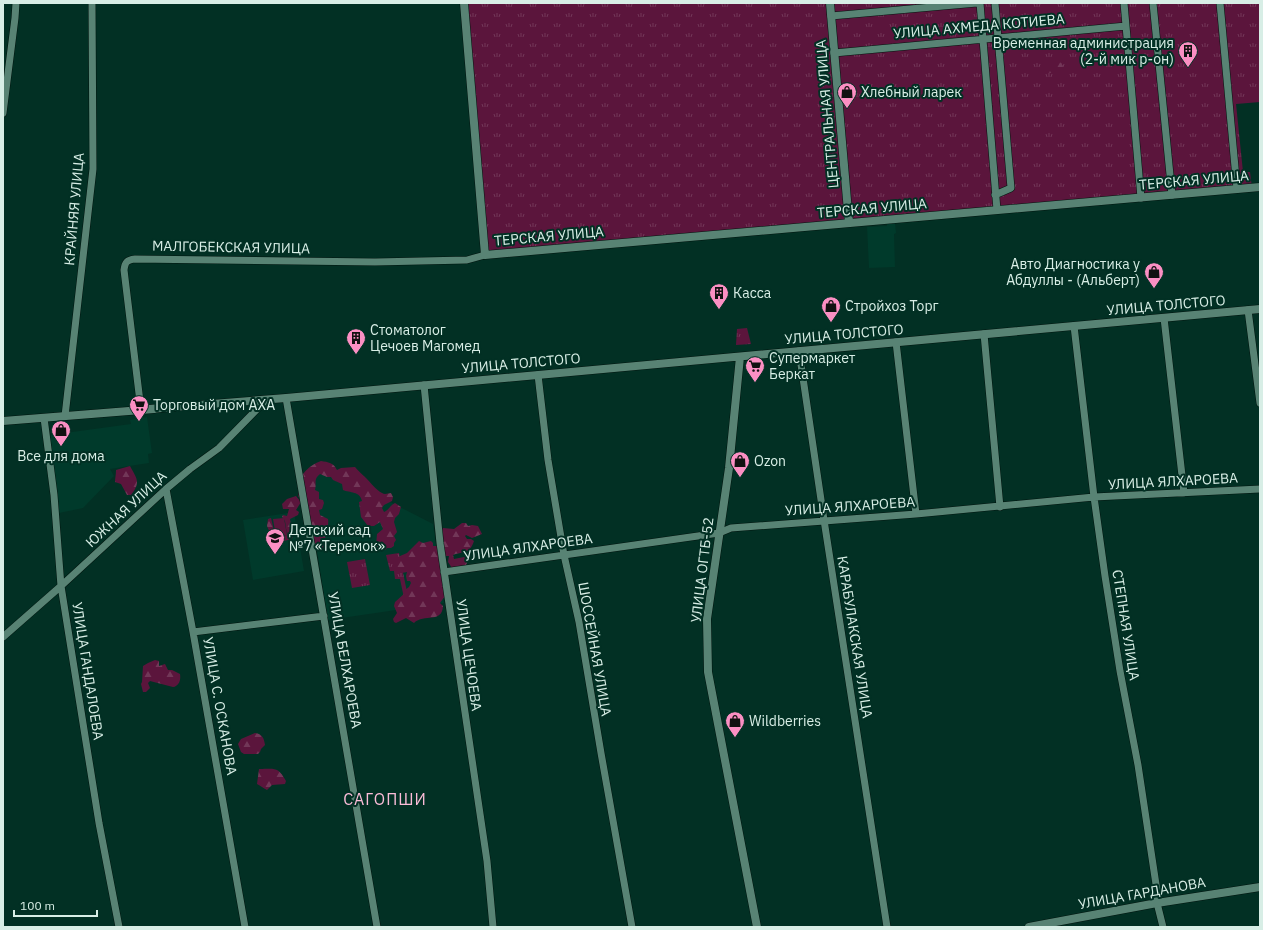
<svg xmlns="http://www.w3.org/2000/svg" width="1263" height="930" font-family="'IBM Plex Sans',sans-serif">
  <defs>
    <pattern id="grass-tufts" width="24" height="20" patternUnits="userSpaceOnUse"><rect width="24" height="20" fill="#5b153c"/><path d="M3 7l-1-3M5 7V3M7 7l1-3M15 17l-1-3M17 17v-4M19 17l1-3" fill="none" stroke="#723758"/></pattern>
    <pattern id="forest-firs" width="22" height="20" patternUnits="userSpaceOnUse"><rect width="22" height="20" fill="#5b153c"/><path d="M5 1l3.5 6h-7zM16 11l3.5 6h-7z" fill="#723758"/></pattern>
  </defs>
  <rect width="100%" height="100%" fill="#023024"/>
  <path fill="#003a2b" d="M887 223H895L896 233 894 234 895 267 869 268 867 227 887 226Z
    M147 417 152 453 148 454 149 463 110 469 114 476 83 508 59 513 50 435 131 424 130 420Z
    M326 469 433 524 444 603 328 620 305 473Z
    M294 512 304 571 253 580 243 520Z"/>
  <path fill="url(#grass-tufts)" d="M464 3H1260V102L1236 104 1243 172H1250L1252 188 485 255Z
    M747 328 751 344 736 345 737 329Z
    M399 553 408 597 404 598 400 579H395L394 571H390L386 555Z
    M365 559 370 585 352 588 347 562Z"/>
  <path fill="url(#forest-firs)" d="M1058 62H1060L1063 66 1061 70 1051 73 1045 72V70L1047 67 1052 66 1053 63Z
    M321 461C328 462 334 463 337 470L341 468 355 467C358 471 362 474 366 478 371 483 376 490 382 493 385 495 388 493 391 493L393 497 392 501 384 505 382 508 384 512C389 510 390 505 395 503L401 507 399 514 395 518 394 522 397 532 394 536 396 540 394 543V546L391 548H387L385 550H378L376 546 377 534 383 529 380 522 374 526H368L361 517 359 502 362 501C360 491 350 493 343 490L342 484 333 480 331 477H327L320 474C313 480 317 482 315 490L319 492V499L323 500 324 503 322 509 319 510 320 515 328 519C329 524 327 527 327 533L326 535 324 543 325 544 326 548 323 550 319 546 317 547 304 526 308 504 303 503 298 496 299 488 297 486C301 474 309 465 321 461Z
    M130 466C137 479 141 482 131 495H127L121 484 115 482C115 478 116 475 116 470Z
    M296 496 301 502 296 510 299 512 298 515 290 519 293 537 291 539 274 544 272 543 268 534 270 533 267 526 268 519 271 518 275 535 277 537 287 535 285 521 282 517 283 515 287 516 289 509H283L282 504 287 499Z
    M462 523H466L468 526 472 525 478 526 482 534 472 538 466 535 465 536 467 539H471L474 541C469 555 464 551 453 555L454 559 464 557 467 559V563L466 565 452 568 448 562 449 556H446L445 596 440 603 443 606C442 624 424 613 414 623L406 618 396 623 394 622 393 619 397 613 394 606 395 602 405 593V590L409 587 411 583 410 581H407L406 576 407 572C400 574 397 572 395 565L400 556 407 553 419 541 423 543 431 541 433 543V546H437L440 531 443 528 454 529Z
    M155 660 159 661V666L165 664 168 670H172L180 674C181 680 179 686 173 687L150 681 148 683 150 688 146 692H143L141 684 142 682 143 666 148 663Z
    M255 733C263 734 264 739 265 745L261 749 260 752 258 754H244L241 752 238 744 241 739Z
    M259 769C274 769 278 766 286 781L285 784 272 785 267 790C263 788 261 786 257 784Z"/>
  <path fill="#5b153c" d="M284 518 287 535 276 537 273 519Z"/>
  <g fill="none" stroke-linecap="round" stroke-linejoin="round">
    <g stroke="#02150f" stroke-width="8">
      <path id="minor" d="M980 3 997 210
        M995 3 1011 188 995 195
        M1124 3 1141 198
        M1153 3 1172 195
        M1220 3 1237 189
        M831 16 977 3
        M834 53 1126 26
        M3 113 15 18 16 3
        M1248 310 1260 403
        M1164 318 1184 493
        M1074 326 1094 497 1105 576 1120 671 1138 765 1157 891V903L1163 927
        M984 334 1000 507
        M896 342 916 514
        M799 351 824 520 887 927
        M538 375 548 460 564 555 579 622 601 753 632 927
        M424 385 440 543 487 861 493 927
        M286 398 377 927
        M141 410 124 270C125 262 127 260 135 259L375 262 467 260 485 255
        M65 416 93 169 92 3
        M44 418 54 495 61 586 99 823 119 927
        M166 489 193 632 245 927
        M444 572 719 533 731 528 916 514 1094 497 1260 489
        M193 632 324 616
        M3 637 61 586 166 489 190 469 219 448 266 400"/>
    </g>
    <g stroke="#02150f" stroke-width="9">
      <path id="tertiary" d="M464 3 485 255 1260 187
        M830 3 849 223
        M740 357 729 468 707 619 708 672 757 927
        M149 409 286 398 1260 309
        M3 421 154 409
        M1029 927 1157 903 1260 887"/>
    </g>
    <use href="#minor" stroke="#588374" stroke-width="7"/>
    <use href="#tertiary" stroke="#588374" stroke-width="8"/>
  </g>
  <defs>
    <g id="building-pin" transform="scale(1)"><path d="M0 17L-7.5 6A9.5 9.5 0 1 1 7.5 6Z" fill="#fb8fc3" stroke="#023024"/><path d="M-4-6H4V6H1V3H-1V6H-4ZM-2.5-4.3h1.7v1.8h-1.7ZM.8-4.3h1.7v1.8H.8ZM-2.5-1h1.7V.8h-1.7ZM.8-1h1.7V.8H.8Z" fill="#111"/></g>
    <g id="shop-pin" transform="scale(1)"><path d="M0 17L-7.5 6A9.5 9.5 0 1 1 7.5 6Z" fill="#fb8fc3" stroke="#023024"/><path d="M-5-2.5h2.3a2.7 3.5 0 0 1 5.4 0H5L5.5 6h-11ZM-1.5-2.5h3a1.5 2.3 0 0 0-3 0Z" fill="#111"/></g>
    <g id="supermarket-pin" transform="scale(1)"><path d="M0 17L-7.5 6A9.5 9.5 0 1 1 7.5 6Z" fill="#fb8fc3" stroke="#023024"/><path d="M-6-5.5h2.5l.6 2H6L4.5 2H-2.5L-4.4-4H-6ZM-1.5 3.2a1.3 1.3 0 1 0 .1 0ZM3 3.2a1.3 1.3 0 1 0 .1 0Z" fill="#111"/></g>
    <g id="school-pin" transform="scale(1)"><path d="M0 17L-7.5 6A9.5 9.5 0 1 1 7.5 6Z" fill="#fb8fc3" stroke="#023024"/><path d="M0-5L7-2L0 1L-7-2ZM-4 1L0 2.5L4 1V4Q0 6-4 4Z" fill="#111"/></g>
  </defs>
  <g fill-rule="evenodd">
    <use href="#building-pin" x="1188" y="51"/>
    <use href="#shop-pin" x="847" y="92"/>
    <use href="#shop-pin" x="1154" y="272"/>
    <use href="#building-pin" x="719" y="293"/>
    <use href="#shop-pin" x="831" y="306"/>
    <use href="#building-pin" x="356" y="338"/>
    <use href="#supermarket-pin" x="755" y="366"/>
    <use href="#supermarket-pin" x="139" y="405"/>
    <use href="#shop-pin" x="61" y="430"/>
    <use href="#shop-pin" x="740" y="461"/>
    <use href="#school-pin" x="275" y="538"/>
    <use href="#shop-pin" x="735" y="721"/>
  </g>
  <g text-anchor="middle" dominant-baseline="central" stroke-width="4" stroke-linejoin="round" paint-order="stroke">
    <g font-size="14" fill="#d8eee6" stroke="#023024">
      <text transform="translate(979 26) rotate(-5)">УЛИЦА АХМЕДА КОТИЕВА</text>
      <text transform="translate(827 114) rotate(-95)">ЦЕНТРАЛЬНАЯ УЛИЦА</text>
      <text transform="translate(1194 180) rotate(-5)">ТЕРСКАЯ УЛИЦА</text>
      <text transform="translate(872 208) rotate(-5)">ТЕРСКАЯ УЛИЦА</text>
      <text transform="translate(74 209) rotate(-85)">КРАЙНЯЯ УЛИЦА</text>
      <text transform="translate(549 236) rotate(-5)">ТЕРСКАЯ УЛИЦА</text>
      <text transform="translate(231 247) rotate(1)">МАЛГОБЕКСКАЯ УЛИЦА</text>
      <text transform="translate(1166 305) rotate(-5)">УЛИЦА ТОЛСТОГО</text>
      <text transform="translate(844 334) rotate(-5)">УЛИЦА ТОЛСТОГО</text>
      <text transform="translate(521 363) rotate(-5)">УЛИЦА ТОЛСТОГО</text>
      <text transform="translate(1173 481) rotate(-3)">УЛИЦА ЯЛХАРОЕВА</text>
      <text transform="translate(850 506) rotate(-4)">УЛИЦА ЯЛХАРОЕВА</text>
      <text transform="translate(126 509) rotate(-43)">ЮЖНАЯ УЛИЦА</text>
      <text transform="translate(528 547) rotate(-8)">УЛИЦА ЯЛХАРОЕВА</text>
      <text transform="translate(702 570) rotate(-83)">УЛИЦА ОГТБ-52</text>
      <text transform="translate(1126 625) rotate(81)">СТЕПНАЯ УЛИЦА</text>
      <text transform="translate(855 637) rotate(81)">КАРАБУЛАКСКАЯ УЛИЦА</text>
      <text transform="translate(595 649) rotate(80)">ШОССЕЙНАЯ УЛИЦА</text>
      <text transform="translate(469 655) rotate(82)">УЛИЦА ЦЕЧОЕВА</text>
      <text transform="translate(345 660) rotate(80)">УЛИЦА БЕЛХАРОЕВА</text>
      <text transform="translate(88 671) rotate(81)">УЛИЦА ГАНДАЛОЕВА</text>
      <text transform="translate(220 706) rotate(80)">УЛИЦА С. ОСКАНОВА</text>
      <text transform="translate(1142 893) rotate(-10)">УЛИЦА ГАРДАНОВА</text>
    </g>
    <g font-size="14" fill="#d8eee6" stroke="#023024" text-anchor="start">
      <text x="1174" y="43" text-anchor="end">Временная администрация<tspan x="1174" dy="16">(2-й мик р-он)</tspan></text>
      <text x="861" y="92">Хлебный ларек</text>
      <text x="1140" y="264" text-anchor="end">Авто Диагностика у<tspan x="1140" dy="16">Абдуллы - (Альберт)</tspan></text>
      <text x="733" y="293">Касса</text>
      <text x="845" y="306">Стройхоз Торг</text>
      <text x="370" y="330">Стоматолог<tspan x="370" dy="16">Цечоев Магомед</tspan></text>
      <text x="769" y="358">Супермаркет<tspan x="769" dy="16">Беркат</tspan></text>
      <text x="153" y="405">Торговый дом АХА</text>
      <text x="61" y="456" text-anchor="middle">Все для дома</text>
      <text x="754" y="461">Ozon</text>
      <text x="289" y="530">Детский сад<tspan x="289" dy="16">№7 «Теремок»</tspan></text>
      <text x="749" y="721">Wildberries</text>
    </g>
    <g font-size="16" letter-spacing="1" fill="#fbbcd8" stroke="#023024">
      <text x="385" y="799">САГОПШИ</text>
    </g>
  </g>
  <rect width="1263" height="930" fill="none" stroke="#d8eee6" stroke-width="8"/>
  <path d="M14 910v6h83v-6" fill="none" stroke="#d8eee6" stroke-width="2"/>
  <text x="20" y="910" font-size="12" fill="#d8eee6" stroke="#023024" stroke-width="3" paint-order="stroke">100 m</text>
</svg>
